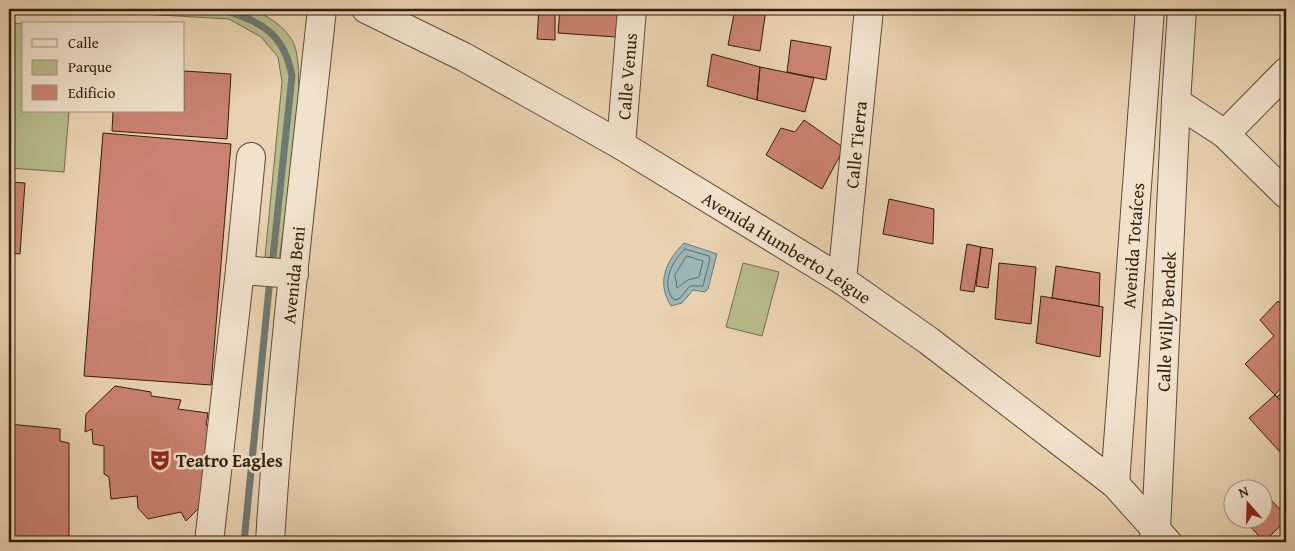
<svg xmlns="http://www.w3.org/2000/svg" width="1295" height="551" font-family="'Gentium Book Plus',serif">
  <rect width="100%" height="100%" fill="#ead3b2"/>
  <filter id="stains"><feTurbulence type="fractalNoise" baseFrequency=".004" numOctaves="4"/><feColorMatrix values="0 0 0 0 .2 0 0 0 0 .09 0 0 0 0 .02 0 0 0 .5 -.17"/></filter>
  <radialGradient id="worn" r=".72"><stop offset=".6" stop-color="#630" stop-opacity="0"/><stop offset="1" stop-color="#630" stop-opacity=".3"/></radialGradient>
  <path fill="#b7bc8c" stroke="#746d4b" d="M55 9H252C267 16 285 26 293 42 310 74 284 219 279 262L265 257 282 82 278 57 261 37 229 19Z
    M9 23 24 24V111H69L64 172 9 168Z
    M743 263 779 272 762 336 726 327Z"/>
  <path fill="#9bb6b5" stroke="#707971" d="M684 243 717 254 708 289 705 292 693 290 682 303 671 306C656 282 666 261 684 243Z"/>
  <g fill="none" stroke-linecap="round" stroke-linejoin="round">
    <path stroke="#666a60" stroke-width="1" d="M685 249 709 256 710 259 703 286H690L679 299 674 300C660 284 672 261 685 249Z
      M687 256 703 261 699 277 688 280 677 288 675 275Z"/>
    <path stroke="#707971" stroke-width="7" d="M220 9C260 21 284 32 292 76L272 266
      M244 542 270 278"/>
  </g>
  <path fill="#cb8272" stroke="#301e0a" d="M539 9H555V40L537 39Z
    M560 9H620L616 37 558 33Z
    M735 9H766L760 51 728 45Z
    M791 40 831 47 826 80 787 72Z
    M712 54 760 67 757 100 707 86Z
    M760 67 814 78 805 112 757 100Z
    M184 71 231 74 227 139 112 131 113 111H184Z
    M804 120 844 148 822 189 766 155 781 128 795 132Z
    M103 133 231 144 211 385 84 376Z
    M9 182 25 183 20 254 9 253Z
    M889 199 934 209 933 244 883 234Z
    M967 244 981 247 974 292 960 290Z
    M981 247 993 249 988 288 976 286Z
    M999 263 1036 267 1031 324 995 319Z
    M1056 266 1100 273 1099 306 1052 298Z
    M1041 296 1103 307 1100 357 1036 343Z
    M1278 301 1286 309V382L1275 395 1245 364 1274 336 1260 320Z
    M9 355H13L9 410Z
    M115 386 151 392V396L181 400 178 409 208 413 206 425 214 426 212 495 186 521 181 512 148 519 138 508 137 496 111 499 109 477 104 474V446L93 444 92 429 85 432 86 414Z
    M1286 388V406L1277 397Z
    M1275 395 1286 406V413L1283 417 1286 421V448L1281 453 1249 418Z
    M9 424 60 429V441L69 443V542H9Z
    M1262 490 1286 516V520L1264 542 1243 518H1262Z"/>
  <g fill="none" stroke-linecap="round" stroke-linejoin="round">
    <g stroke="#5e4b34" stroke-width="30">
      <g id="minor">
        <path id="s1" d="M366 9 464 57 621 145 842 280 929 341 1115 484 1167 542"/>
        <path d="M1182 9 1176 102 1225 134 1286 194"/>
        <path d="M1225 134 1286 72"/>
        <path id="s2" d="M621 145 632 9"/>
        <path d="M240 270 294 274"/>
        <path id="s3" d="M842 280 869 9"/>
        <path id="s4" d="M1115 484 1150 9"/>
        <path id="s5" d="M1153 541 1156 530 1176 102"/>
        <path d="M209 542 240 270 251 157"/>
        <path id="s6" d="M270 542C281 364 303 186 322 9"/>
      </g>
    </g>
    <use href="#minor" stroke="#f1e2cd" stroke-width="28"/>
  </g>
  <defs>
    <g id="theatre-bare" transform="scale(1.725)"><path d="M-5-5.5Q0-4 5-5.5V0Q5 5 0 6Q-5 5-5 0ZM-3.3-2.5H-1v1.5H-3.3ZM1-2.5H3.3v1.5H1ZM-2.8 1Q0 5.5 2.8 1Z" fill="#8f2418" stroke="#f1e2cd" stroke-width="2.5" paint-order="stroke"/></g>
  </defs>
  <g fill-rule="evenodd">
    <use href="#theatre-bare" x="160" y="460"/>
  </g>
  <g text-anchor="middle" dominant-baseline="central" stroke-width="5" stroke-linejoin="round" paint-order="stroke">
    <g font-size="18" fill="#301e0a" stroke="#f1e2cd">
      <text stroke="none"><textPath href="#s2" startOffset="69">Calle Venus</textPath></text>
      <text stroke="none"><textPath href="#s3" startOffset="136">Calle Tierra</textPath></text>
      <text stroke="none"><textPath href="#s4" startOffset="239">Avenida Totaíces</textPath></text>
      <text stroke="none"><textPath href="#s1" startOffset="484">Avenida Humberto Leigue</textPath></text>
      <text stroke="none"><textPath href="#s6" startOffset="268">Avenida Beni</textPath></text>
      <text stroke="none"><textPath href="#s5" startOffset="220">Calle Willy Bendek</textPath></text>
    </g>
    <g font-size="18" font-weight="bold" fill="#301e0a" stroke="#f1e2cd" text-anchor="start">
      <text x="176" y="460">Teatro Eagles</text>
    </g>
  </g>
  <rect width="1295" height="551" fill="none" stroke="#ead3b2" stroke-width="30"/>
  <rect x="10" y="10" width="1275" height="531" fill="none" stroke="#301e0a" stroke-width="2.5"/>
  <rect x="15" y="15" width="1265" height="521" fill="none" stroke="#301e0a"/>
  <rect x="22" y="22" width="162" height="90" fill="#f1e2cd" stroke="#a4947f"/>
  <rect x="32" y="39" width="25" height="8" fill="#f1e2cd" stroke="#a4947f"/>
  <text x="68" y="48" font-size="15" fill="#301e0a">Calle</text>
  <rect x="32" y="60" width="25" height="15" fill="#b7bc8c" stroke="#a4947f"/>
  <text x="68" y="72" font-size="15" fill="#301e0a">Parque</text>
  <rect x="32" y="85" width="25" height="15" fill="#cb8272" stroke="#a4947f"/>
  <text x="68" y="98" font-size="15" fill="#301e0a">Edificio</text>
  <g transform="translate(1248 504) rotate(340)"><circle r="24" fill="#f1e2cd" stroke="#a4947f"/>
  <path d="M0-4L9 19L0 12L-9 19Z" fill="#8f2418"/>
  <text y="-8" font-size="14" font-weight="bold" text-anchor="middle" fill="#301e0a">N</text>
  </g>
  <rect width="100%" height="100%" filter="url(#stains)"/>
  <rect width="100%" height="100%" fill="url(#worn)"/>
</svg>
